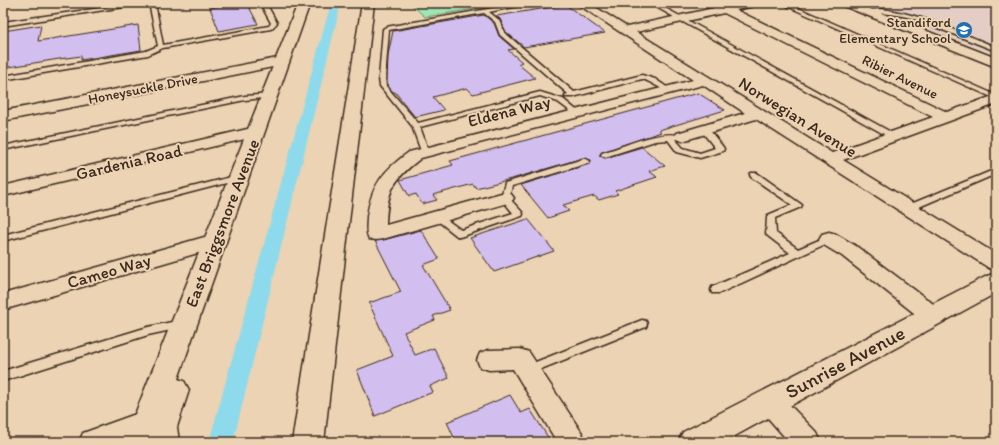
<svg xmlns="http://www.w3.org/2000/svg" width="999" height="445" font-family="Itim,sans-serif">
  <rect width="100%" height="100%" fill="#ebd3b3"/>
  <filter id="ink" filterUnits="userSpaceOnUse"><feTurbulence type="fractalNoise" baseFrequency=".025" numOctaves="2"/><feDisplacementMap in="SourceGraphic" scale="8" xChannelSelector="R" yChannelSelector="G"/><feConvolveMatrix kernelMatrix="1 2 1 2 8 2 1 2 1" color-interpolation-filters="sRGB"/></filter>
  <g filter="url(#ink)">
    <path fill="#e4cdc5" d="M875 3H996V55L867 5Z"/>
    <path fill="#9ee5b3" stroke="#6c8868" d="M410 3H511L425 17Z"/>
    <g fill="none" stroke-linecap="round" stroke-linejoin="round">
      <path fill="#8ddaed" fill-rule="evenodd" d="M331 3H341L233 442H209Z"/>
    </g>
    <path fill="#d2beef" stroke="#3b2a1e" d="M231 3H247L258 24 219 31 210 8 232 4Z
      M566 5 605 33 524 47 506 32 500 19 496 16Z
      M484 15 494 23 499 36 514 49 508 50 522 62 518 64 535 78 473 94 467 88 433 97 444 110 415 117 395 92H393L387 85 388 55 393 31Z
      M41 25 38 41 138 25 141 50 81 60V56L59 59 3 68V31Z
      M698 93 725 110 659 130 661 132 602 152 600 154V156L605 158 642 147 665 166 649 171 657 177 615 191 618 194 599 200 594 196 563 205 569 211 548 218 521 185 589 164 591 160 583 158 515 178 476 188 473 184 433 195 437 200 422 204 416 194 409 196 400 180 453 165 450 161Z
      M528 219 554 251 494 272 470 238Z
      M421 230 439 259 423 265 450 310 433 316 435 320 404 332 415 355 434 348 449 378 430 386 433 392 375 416 357 370 393 356 369 303 401 292 375 241 383 240Z
      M510 395 521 413 530 409 551 442H456L447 422Z"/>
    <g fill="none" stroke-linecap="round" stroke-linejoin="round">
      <g stroke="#3b2a1e" stroke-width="3">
        <path id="service" d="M135 3H149L3 26V22Z
          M149 3H155L163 45 269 26 271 23 260 3H266L277 23 271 29 163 48 148 55 3 80V76L146 51 158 46Z
          M522 3H534L489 12 499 20 505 33 574 92 642 75 655 79 671 90 670 91C664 92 651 81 642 79L573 97H565V95L568 94 500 35 495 22 484 13 389 30 385 78 386 86 418 123 540 92 563 99 580 113 578 114H574L558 102 540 96 420 127 429 152 428 154H422L412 126 380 86 379 78 383 29 386 27Z
          M649 3H656L898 136 897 138H891Z
          M780 3H787L996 95V99Z
          M881 9C922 14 958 32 996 47V51L912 18 897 15 881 13 867 14 864 12 867 10Z
          M270 94 273 96 272 97 245 100 3 150V146L245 96Z
          M701 127H707L723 147 724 149 723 151 700 158 677 152 668 140 655 141 605 157 601 155 602 153C623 147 656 131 678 135V139H675L683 148 700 153 715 148 700 129Z
          M583 159H586L590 161 589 163 512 186 509 198 522 212 523 214 522 216 460 237 457 236 433 217 437 214 440 215 461 230 513 213 501 198 505 183Z
          M996 169V174L912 210 909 211 905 208 906 206Z
          M751 173H757L802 205 801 207 775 218 776 233 798 249 826 237H832L834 239 832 241 720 293H712L711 290 712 287 790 253 768 236 766 234 767 217 768 215 792 205 751 177 750 175Z
          M239 175H242L243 177 242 179 3 241V235Z
          M181 320 185 321 186 324 185 327 148 335 3 381V371L148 327Z
          M642 320 646 321 647 324 646 327 531 373 527 375 523 373 521 370 523 367Z"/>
      </g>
      <g stroke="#3b2a1e" stroke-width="3">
        <path id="minor" d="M576 3H589L627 27 714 8 707 3H721L726 6 739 3H759L758 5 736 10 947 112 996 95V104L843 160 996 254V270L989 268 756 119 689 139 683 141 677 139 675 136 677 133 745 113 703 85 421 158C393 180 387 190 386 225L505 192 511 194 514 198 511 202 383 239 376 240 369 239C365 232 367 225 367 217 371 185 384 170 409 152L693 80ZM724 13 933 117 832 153 636 32Z
          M840 3H855L996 58V67L841 5Z
          M283 57 288 58 289 61 288 64 3 121V111Z
          M256 127 262 129 264 132 262 135 3 196V186Z
          M829 232 836 234 856 246 940 309 943 315 940 321 932 324 924 321 842 256 822 244 819 239 822 234Z
          M215 234 222 236 225 241 222 246 3 310V294Z
          M520 349 529 352 582 433 586 442H557L513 369 489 370 480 367 477 360 480 353 489 350Z
          M770 391 779 394 817 433 821 442H789L761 410 757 402 761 394Z
          M147 410 156 414 160 422 156 430 126 442H79L83 433Z"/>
      </g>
      <g stroke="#3b2a1e" stroke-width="3">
        <path id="tertiary" d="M996 273V293L724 442H678L683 432 987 276Z"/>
      </g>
      <g stroke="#3b2a1e" stroke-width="3">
        <path id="secondary" d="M298 3H310L178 379 184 381 189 390 177 427 179 442H124Z
          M362 3H374L324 442H292Z"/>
      </g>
      <use href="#service" fill="#ebd3b3" fill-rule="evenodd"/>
      <use href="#minor" fill="#ebd3b3" fill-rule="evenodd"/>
      <use href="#tertiary" fill="#ebd3b3" fill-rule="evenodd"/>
      <use href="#secondary" fill="#ebd3b3" fill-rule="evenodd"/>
    </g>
  </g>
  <defs>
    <g id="school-disc" transform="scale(0.9)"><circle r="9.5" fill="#1f6fb2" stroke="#ebd3b3"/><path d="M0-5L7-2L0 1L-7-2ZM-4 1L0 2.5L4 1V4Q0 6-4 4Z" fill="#fff"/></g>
  </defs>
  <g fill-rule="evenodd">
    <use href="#school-disc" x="964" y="30"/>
  </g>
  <g text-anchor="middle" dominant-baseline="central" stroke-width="4" stroke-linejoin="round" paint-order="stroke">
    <g font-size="14" fill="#3b2a1e" stroke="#ebd3b3" text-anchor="end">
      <text x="951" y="22">Standiford<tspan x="951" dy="16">Elementary School</tspan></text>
    </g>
    <g font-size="14" fill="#3b2a1e" stroke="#ebd3b3">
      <text transform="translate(900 77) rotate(26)">Ribier Avenue</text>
      <text transform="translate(143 89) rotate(-11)">Honeysuckle Drive</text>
    </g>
    <g font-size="17" fill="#3b2a1e" stroke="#ebd3b3">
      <text transform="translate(509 111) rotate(-14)">Eldena Way</text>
      <text transform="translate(798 117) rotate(32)">Norwegian Avenue</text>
      <text transform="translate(129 162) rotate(-13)">Gardenia Road</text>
      <text transform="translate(222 223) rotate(-69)">East Briggsmore Avenue</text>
      <text transform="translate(109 271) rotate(-16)">Cameo Way</text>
    </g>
    <g font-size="20" fill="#3b2a1e" stroke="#ebd3b3">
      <text transform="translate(845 362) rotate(-28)">Sunrise Avenue</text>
    </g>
  </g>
  <rect width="999" height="445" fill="none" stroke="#ebd3b3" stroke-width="16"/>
  <rect x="8" y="8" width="983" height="429" fill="none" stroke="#3b2a1e" stroke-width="1.5" filter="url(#ink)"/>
</svg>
